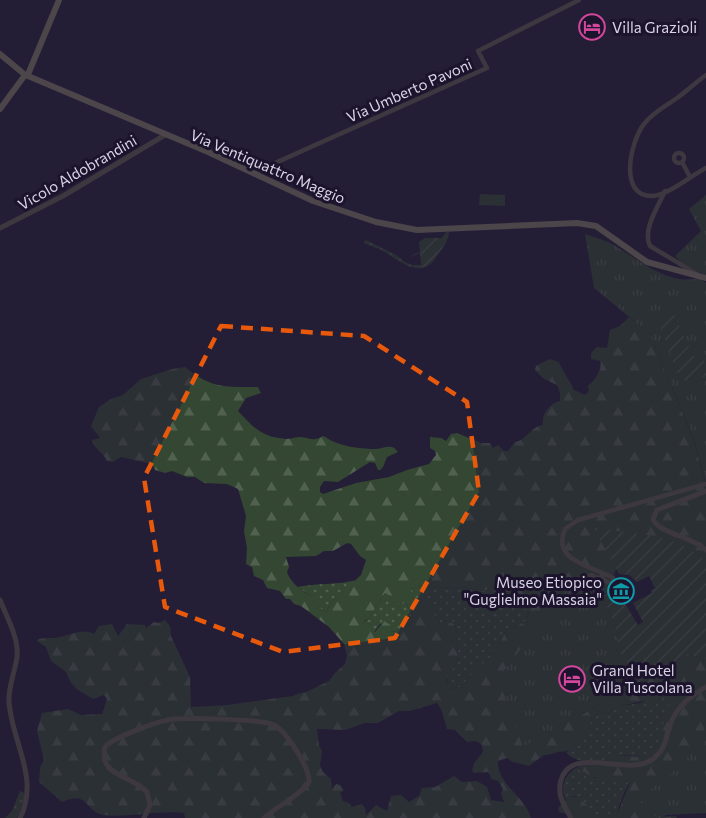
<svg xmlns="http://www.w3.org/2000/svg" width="706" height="818" font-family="Commissioner,sans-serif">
  <defs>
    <pattern id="grass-dots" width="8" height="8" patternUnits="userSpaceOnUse" patternTransform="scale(1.5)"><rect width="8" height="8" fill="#344732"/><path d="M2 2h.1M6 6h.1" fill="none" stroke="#516150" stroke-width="1.8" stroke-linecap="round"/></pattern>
    <pattern id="forest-firs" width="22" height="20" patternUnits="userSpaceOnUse" patternTransform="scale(1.5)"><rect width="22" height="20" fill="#344732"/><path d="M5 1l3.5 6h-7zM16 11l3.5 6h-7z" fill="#516150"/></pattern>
    <pattern id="park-tufts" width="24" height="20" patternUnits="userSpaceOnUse" patternTransform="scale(1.5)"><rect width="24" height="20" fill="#344732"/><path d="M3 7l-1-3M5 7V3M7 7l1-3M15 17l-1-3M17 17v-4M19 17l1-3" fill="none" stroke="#516150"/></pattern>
    <pattern id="garden-furrows" width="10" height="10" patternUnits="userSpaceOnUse" patternTransform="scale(1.5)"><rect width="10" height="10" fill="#344732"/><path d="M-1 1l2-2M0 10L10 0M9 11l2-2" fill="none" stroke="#516150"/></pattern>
  </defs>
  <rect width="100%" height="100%" fill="#251e37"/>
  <path fill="url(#grass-dots)" d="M357 580 331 603 326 612 318 607 314 598 297 587C317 583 337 585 357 580Z
    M424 585 436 588 462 587 483 591 493 588 509 587 519 595 518 608 526 609 529 612 525 622 507 630 493 654 487 661 479 666 461 687 448 689 446 677 456 661 458 649 456 628 454 624 445 620 440 627 439 619C425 608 432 604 411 596V589Z
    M385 593 390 596 391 600 398 607 404 603 407 604 413 619C409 627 399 631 390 632L392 626 380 624 374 632 370 624 364 622 369 618Z
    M689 680V684C685 688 678 692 675 696 665 711 667 734 656 749 646 762 629 753 617 756 612 757 609 761 604 761 592 763 573 762 566 752 591 741 581 726 600 713L611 712 620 706 641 703Z
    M578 767 580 771 585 772 594 778C608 776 617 783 630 782 624 792 617 807 617 818H598L575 796H570L566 800C559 787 565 773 578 767Z
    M20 791 23 792 26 797 17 818H5L12 811Z"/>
  <path fill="url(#forest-firs)" fill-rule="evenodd" d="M629 317 650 334 694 441 706 485V656L690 589 622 563 616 569 610 585 614 593C597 596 598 590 590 576L587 575 584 579 580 574V716L630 686 643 683 687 654 706 659V747L663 806 665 817 676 816 677 818H617V814L630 783C616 783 605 778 591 777L585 772 580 771 578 767 582 764 605 766 607 758C619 751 634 761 648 754 666 745 660 724 667 708 672 698 681 691 689 684L688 680 654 699 620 706 611 712 600 713C591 719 591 723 587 732 581 747 573 751 558 752 552 753 550 755 544 755L529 766 513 762 507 758 498 761C497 785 525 796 531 818H185L184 813C157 810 131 818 103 815 84 810 88 790 62 802L39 782 40 767 44 760 37 731 42 713 68 709 81 715 102 714 107 699 104 695 93 699 78 690 71 683 66 672 51 661 46 647 37 641 39 639C46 637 53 639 60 637 71 635 83 628 94 634L99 626 112 624 118 636 127 624 145 625 146 628 154 622 159 623 165 620 170 626 171 636 190 677 191 707 227 705 293 696 297 694 306 692 329 681 335 673 345 664 347 655 344 644 329 627 301 606 294 604 290 599H286L280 591 267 588 263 580 254 576 252 567 246 564 247 548 244 531 246 516 238 489 227 484 204 483 195 477H187L172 471 165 473 155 470 152 464 121 457 113 462 107 461C104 453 94 449 92 440L100 438 91 426 99 407 111 399 123 395 141 379 172 369 185 367C212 389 226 387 258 387L261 393 246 398 238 411C253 427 261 437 286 439 291 439 296 437 300 437 310 438 314 442 323 436 327 437 329 440 332 441 345 447 362 449 376 449 385 448 392 443 398 452L387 457 383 467 380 470H378L375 463 370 462 338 482 324 481 320 487V492L323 494 356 483 389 477 407 470 429 464 436 455 435 451 430 448V437L441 438 446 441 451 434 457 433 481 443H490L493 448 498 445 504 451H508L515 442C527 440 531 426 543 425 541 414 550 403 560 401V393L557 385 544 379 535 370 536 366 550 359 559 362C563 373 570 380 574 390L585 395 589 391 588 386C594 381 603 370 600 361L591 359V353L597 347 607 348 610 330 620 326ZM347 543 351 544 360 556 366 560 361 575 331 603 326 612 318 607 319 598C306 596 291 584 287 572L289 567 286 557 316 556 324 551H333ZM424 585 436 588 462 587 483 591 493 588 509 587 518 595 515 605 518 608 526 609 529 613 525 622 507 630 493 654 487 661 479 666 461 687 448 689C448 685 446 683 446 679 446 674 452 671 454 667 459 659 459 633 454 624L445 620 440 626 439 619C426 609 431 602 412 596L411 589ZM385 593 390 596 391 603 394 602V605L398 607 404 603 407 604 413 619C409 627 399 631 391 632L392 626 384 621 375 632 370 624 364 621 369 618ZM437 703 441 709 447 729 455 730 467 742 476 741 482 745 483 752 474 763 472 771 474 773 488 772 490 774 491 779 498 781 503 789 501 793 504 802 491 800 487 787 477 781 462 782 454 776 435 787 422 788 419 796 409 802 401 795 391 796 387 811 376 805 366 815 365 808 362 804 352 807 349 803 343 801 340 793 344 790 340 785 336 784 332 789 331 779 323 772 320 766 322 751 319 745 317 729 345 730 365 723H378L399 711H410Z
    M570 796C581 797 593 810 598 818H574L572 815 559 812 558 808Z"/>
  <path fill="url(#park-tufts)" d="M706 195V276L681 262 675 256 701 231 689 209Z
    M585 234C593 237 601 239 608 242 636 256 666 287 699 278L706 283V484L694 440 650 334 594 288Z
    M580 573 594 596 603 595 627 662 630 686 580 716 523 747 498 678Z
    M706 727V813L665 815 666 818H657L638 800 684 763Z"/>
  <path fill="url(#garden-furrows)" d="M446 232H449C448 242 443 247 437 256 422 280 402 263 385 252 378 248 371 246 363 243L366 240 396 255 405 262 412 265H421L420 253 410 257 414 254 420 252 419 242 425 238H442Z
    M674 314 695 360 703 358 706 367V376L688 382 679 378 658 321Z
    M593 527C637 536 669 530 706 561V659L687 654 643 683 630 686 627 662 622 658 615 628 603 595 618 592 638 625 643 622 633 603 652 593 651 590 655 588 649 576 637 582 629 575 619 574Z"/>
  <path fill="#344732" d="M480 194 505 195V206L479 205Z"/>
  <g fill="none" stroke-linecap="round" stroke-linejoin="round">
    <path stroke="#5c584b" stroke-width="4.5" d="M706 75C696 82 687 91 677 98 666 106 653 112 644 124 631 140 617 197 653 196 668 195 692 175 706 168
      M674 158a5 5 0 1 1 10 0a5 5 0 1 1-10 0Z
      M682 162 690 177
      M253 173 487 68 478 51 579 0
      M665 191C658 207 642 230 650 246L697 274
      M599 596 587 580V577L591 575 610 583 613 582V578C592 566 551 561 565 529L578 520 706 484"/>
    <path stroke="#5c584b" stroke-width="5" d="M0 228 63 196 165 135
      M706 491 657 510 653 519C658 533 693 537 706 550
      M0 600C7 618 19 638 17 657 15 672 8 687 9 702 12 743 40 778 20 818
      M144 818 150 805 147 792C131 775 98 776 105 747 112 738 156 722 168 720 182 717 262 719 274 725 286 731 310 768 309 782 301 795 277 806 264 818
      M571 818C563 804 555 791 563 775 578 747 629 777 653 759 664 750 665 743 668 731 673 711 688 697 706 687"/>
    <path stroke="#7c7560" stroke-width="6" d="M0 54 24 74
      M29 72 59 0
      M28 76 208 152 313 201 376 222 417 230 577 223 596 226 647 262 706 278
      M0 109 25 75"/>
  </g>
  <path d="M0 0H706V818H0ZM221 326 364 336 467 402 479 492 395 638 283 652 165 607 144 478Z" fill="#251e37" fill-opacity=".55" fill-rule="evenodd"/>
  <path fill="none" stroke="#e8590c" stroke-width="4.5" stroke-dasharray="12 8" stroke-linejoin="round" d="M221 326 364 336 467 402 479 492 395 638 283 652 165 607 144 478Z"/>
  <defs>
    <g id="hotel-ring" transform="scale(1.35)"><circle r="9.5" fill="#1c142d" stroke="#d1479c" stroke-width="1.5"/><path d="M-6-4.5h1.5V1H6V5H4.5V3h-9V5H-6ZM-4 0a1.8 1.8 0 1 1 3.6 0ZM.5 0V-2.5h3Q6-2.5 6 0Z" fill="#d1479c"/></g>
    <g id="museum-ring" transform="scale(1.35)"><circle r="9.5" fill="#1c142d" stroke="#0f9aa8" stroke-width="1.5"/><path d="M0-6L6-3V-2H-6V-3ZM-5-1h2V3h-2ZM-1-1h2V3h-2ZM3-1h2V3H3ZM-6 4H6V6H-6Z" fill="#0f9aa8"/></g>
  </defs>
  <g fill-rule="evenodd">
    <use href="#hotel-ring" x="592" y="27"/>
    <use href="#museum-ring" x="621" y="591"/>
    <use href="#hotel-ring" x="572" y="679"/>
  </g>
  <g text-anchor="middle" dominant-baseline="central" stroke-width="6" stroke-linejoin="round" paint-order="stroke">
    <g font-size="15" fill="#d8d4e5" stroke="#1c142d" text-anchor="start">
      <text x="612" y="27">Villa Grazioli</text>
      <text x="602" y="582" text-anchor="end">Museo Etiopico<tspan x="602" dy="17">"Guglielmo Massaia"</tspan></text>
      <text x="592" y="670">Grand Hotel<tspan x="592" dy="17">Villa Tuscolana</tspan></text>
    </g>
    <g font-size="15" fill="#d8d4e5" stroke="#1c142d">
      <text transform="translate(409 90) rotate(-24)">Via Umberto Pavoni</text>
      <text transform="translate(268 166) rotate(23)">Via Ventiquattro Maggio</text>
      <text transform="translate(77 172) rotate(-30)">Vicolo Aldobrandini</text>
    </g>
  </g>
</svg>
